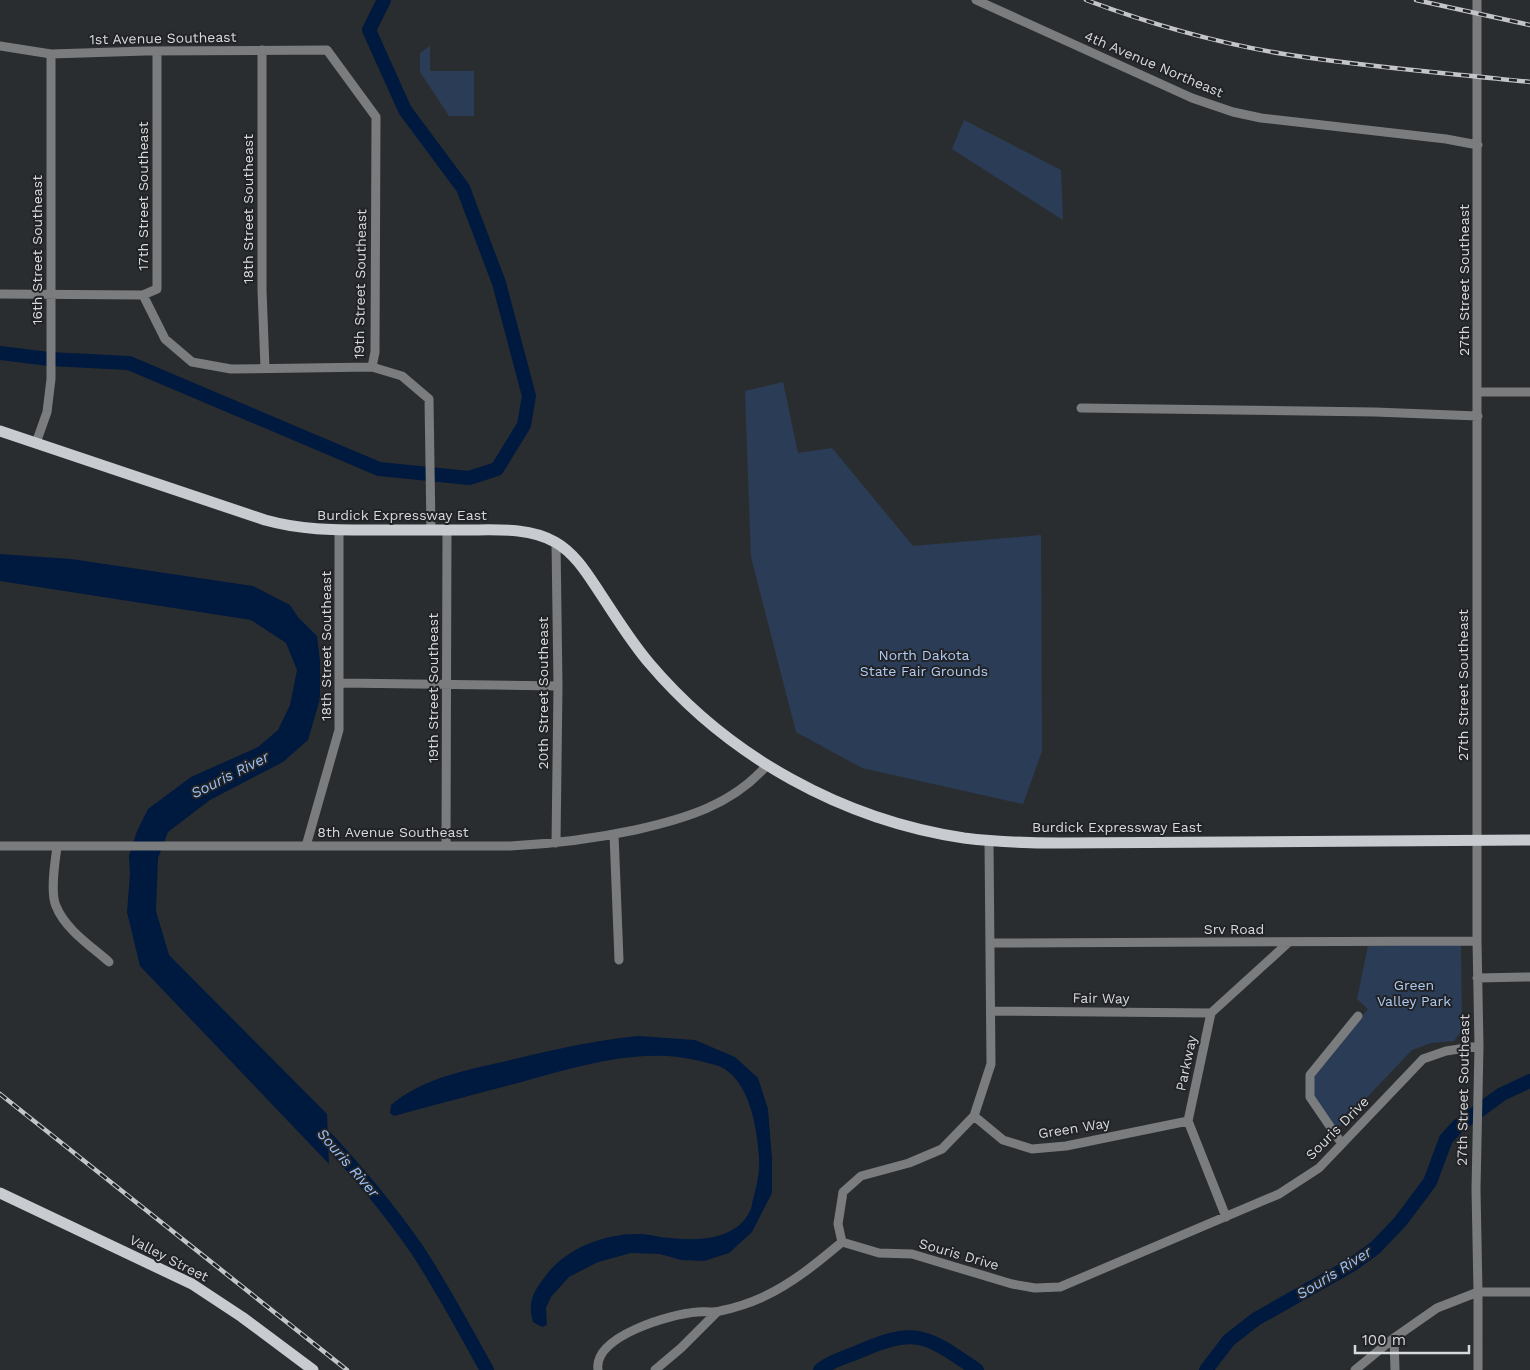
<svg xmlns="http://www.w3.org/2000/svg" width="1530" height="1370" font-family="'Work Sans',sans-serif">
  <rect width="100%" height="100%" fill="#2a2d30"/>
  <path fill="#2b3d56" d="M430 46V71H474V116H449L420 72V53Z
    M964 120 1061 170 1063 220 952 149Z
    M783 382 798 453 832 448 913 546 1041 535 1042 751 1023 804 862 768 796 732 751 557 745 391Z
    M1461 944 1462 1030 1454 1041 1431 1043 1412 1050 1335 1131 1312 1097V1077L1368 1009 1357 999 1368 946Z"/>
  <path fill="#00193e" d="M0 554 71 559 253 586 290 605 298 617 317 636 320 661V699L308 740 283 762 210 800 168 832 158 858 156 911 169 955 327 1114 329 1164 140 966 127 912 130 874 129 856 137 831 148 809 191 777 258 747 278 730 290 705 297 670 286 643 251 620 0 581Z
    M638 1036 695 1040 735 1057 758 1078 768 1109 772 1159V1193L752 1232 729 1253 704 1261 681 1260 660 1254 631 1253 598 1262 569 1277 551 1297 546 1308 547 1325 542 1327 533 1322C527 1300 534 1291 547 1274 568 1247 607 1233 640 1234 651 1234 661 1238 671 1238 698 1241 736 1240 750 1211 752 1207 752 1201 754 1196 757 1184 760 1170 759 1158 757 1128 750 1080 719 1066 713 1064 706 1063 700 1061 638 1045 571 1069 510 1085 472 1095 433 1105 394 1116L390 1113 391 1105C425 1076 472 1069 515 1059 556 1049 596 1040 638 1036Z"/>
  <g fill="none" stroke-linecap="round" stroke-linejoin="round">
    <path stroke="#00193e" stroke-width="14" d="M0 353 49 359 129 363 379 469 469 478 497 469 524 425 529 396 499 283 463 188 405 110 369 30 384 0
      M316 1127C352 1165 386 1205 416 1248 442 1287 464 1329 487 1370
      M820 1370C830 1361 846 1357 858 1352 917 1326 927 1336 977 1370
      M1206 1370 1229 1340 1256 1319 1350 1266 1375 1248 1400 1222 1430 1182 1446 1139 1458 1126 1502 1094 1530 1081"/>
    <path stroke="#7a7c7d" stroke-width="9" d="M976 0 1192 98 1233 112 1261 118 1446 139 1478 145
      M1477 0V941L1479 1046 1476 1189 1478 1292V1370
      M0 46 51 54 146 51 327 50 376 117 375 352 372 367
      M262 50V290L265 368
      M0 294 143 295 157 289V51
      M143 295 165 339 192 362 231 369 372 367 402 376 429 399 431 530
      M1478 392H1530
      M1081 408 1375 412 1478 416
      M36 443 47 412 51 379V54
      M340 683 558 686
      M614 834 619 960
      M556 843 558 686 556 542
      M0 846H510C552 844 593 839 635 830 684 819 733 805 767 765
      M306 846 339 730V530
      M446 846 447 530
      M57 847C55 861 50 893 56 906 65 929 91 946 109 962
      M991 943 1477 941
      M1477 978 1530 977
      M991 1011 1211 1013
      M974 1116 1003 1140 1032 1149 1066 1146 1188 1121
      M1342 1144 1310 1097V1075L1358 1016
      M1226 1217 1188 1121 1211 1013 1289 942
      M842 1242 879 1253 912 1254 1012 1284 1035 1288 1060 1287 1279 1194 1319 1168 1423 1059 1446 1051 1479 1046
      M842 1242 838 1224 843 1192 861 1176 909 1163 942 1149 974 1116 991 1064 989 841
      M1394 1338 1395 1370
      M598 1370C593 1336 671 1314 697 1312 704 1311 712 1313 720 1311 734 1308 750 1303 763 1297 793 1283 817 1263 842 1242
      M655 1370 681 1348 717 1312
      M1355 1370 1394 1338 1437 1308 1478 1292H1530"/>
    <path stroke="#c8cbcf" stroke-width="11" d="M0 431 265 520C301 530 332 530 369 530 401 530 433 530 465 530 495 530 529 527 555 542 575 553 588 575 600 593 616 617 631 642 650 664 729 757 843 820 964 838 996 842 1028 843 1060 843L1530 840
      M0 1193 192 1284 242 1317 313 1370"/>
    <g stroke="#c4c5c8" stroke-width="4.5">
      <path id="rail" d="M1086 0C1150 24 1216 43 1284 54 1365 67 1448 73 1530 82
        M1416 0 1530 25
        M0 1094 347 1370"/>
    </g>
    <use href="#rail" stroke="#212326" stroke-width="2.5" stroke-dasharray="8" stroke-linecap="butt"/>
  </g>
  <g text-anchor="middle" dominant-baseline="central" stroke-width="4" stroke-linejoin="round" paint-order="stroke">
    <g font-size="14" fill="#d8d9dc" stroke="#212326">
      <text transform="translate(163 38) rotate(-1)">1st Avenue Southeast</text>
      <text transform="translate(1154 64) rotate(23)">4th Avenue Northeast</text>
      <text transform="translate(143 196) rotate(-90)">17th Street Southeast</text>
      <text transform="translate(248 209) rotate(-90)">18th Street Southeast</text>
      <text transform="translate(37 250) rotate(-90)">16th Street Southeast</text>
      <text transform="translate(1464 280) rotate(-90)">27th Street Southeast</text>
      <text transform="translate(360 284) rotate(-89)">19th Street Southeast</text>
      <text x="402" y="515">Burdick Expressway East</text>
      <text transform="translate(326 646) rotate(-90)">18th Street Southeast</text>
      <text transform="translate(1463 685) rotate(-90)">27th Street Southeast</text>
      <text transform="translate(433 688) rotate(-90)">19th Street Southeast</text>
      <text transform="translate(543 693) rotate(-90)">20th Street Southeast</text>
      <text x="1117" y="827">Burdick Expressway East</text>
      <text x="393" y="832">8th Avenue Southeast</text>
      <text x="1234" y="929">Srv Road</text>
      <text transform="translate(1101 998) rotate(1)">Fair Way</text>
      <text transform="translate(1186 1063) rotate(-78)">Parkway</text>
      <text transform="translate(1463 1090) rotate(-89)">27th Street Southeast</text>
      <text transform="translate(1074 1128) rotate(-9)">Green Way</text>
      <text transform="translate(1337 1128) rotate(-45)">Souris Drive</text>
      <text transform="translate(959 1254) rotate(16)">Souris Drive</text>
      <text transform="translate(169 1258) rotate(27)">Valley Street</text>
    </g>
    <g font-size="14" fill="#afcbf4" stroke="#212326">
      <text x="924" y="655">North Dakota<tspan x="924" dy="16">State Fair Grounds</tspan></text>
      <text x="1414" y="985">Green<tspan x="1414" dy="16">Valley Park</tspan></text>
    </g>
    <g font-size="15" font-style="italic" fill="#9bc1f7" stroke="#212326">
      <text transform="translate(230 775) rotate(-27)">Souris River</text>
      <text transform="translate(348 1163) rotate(49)">Souris River</text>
      <text transform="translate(1334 1273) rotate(-32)">Souris River</text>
    </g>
  </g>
  <path d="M1355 1345v8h114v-8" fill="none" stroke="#d8d9dc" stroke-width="2.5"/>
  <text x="1362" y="1345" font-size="15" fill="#d8d9dc" stroke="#212326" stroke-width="4" paint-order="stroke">100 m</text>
</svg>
